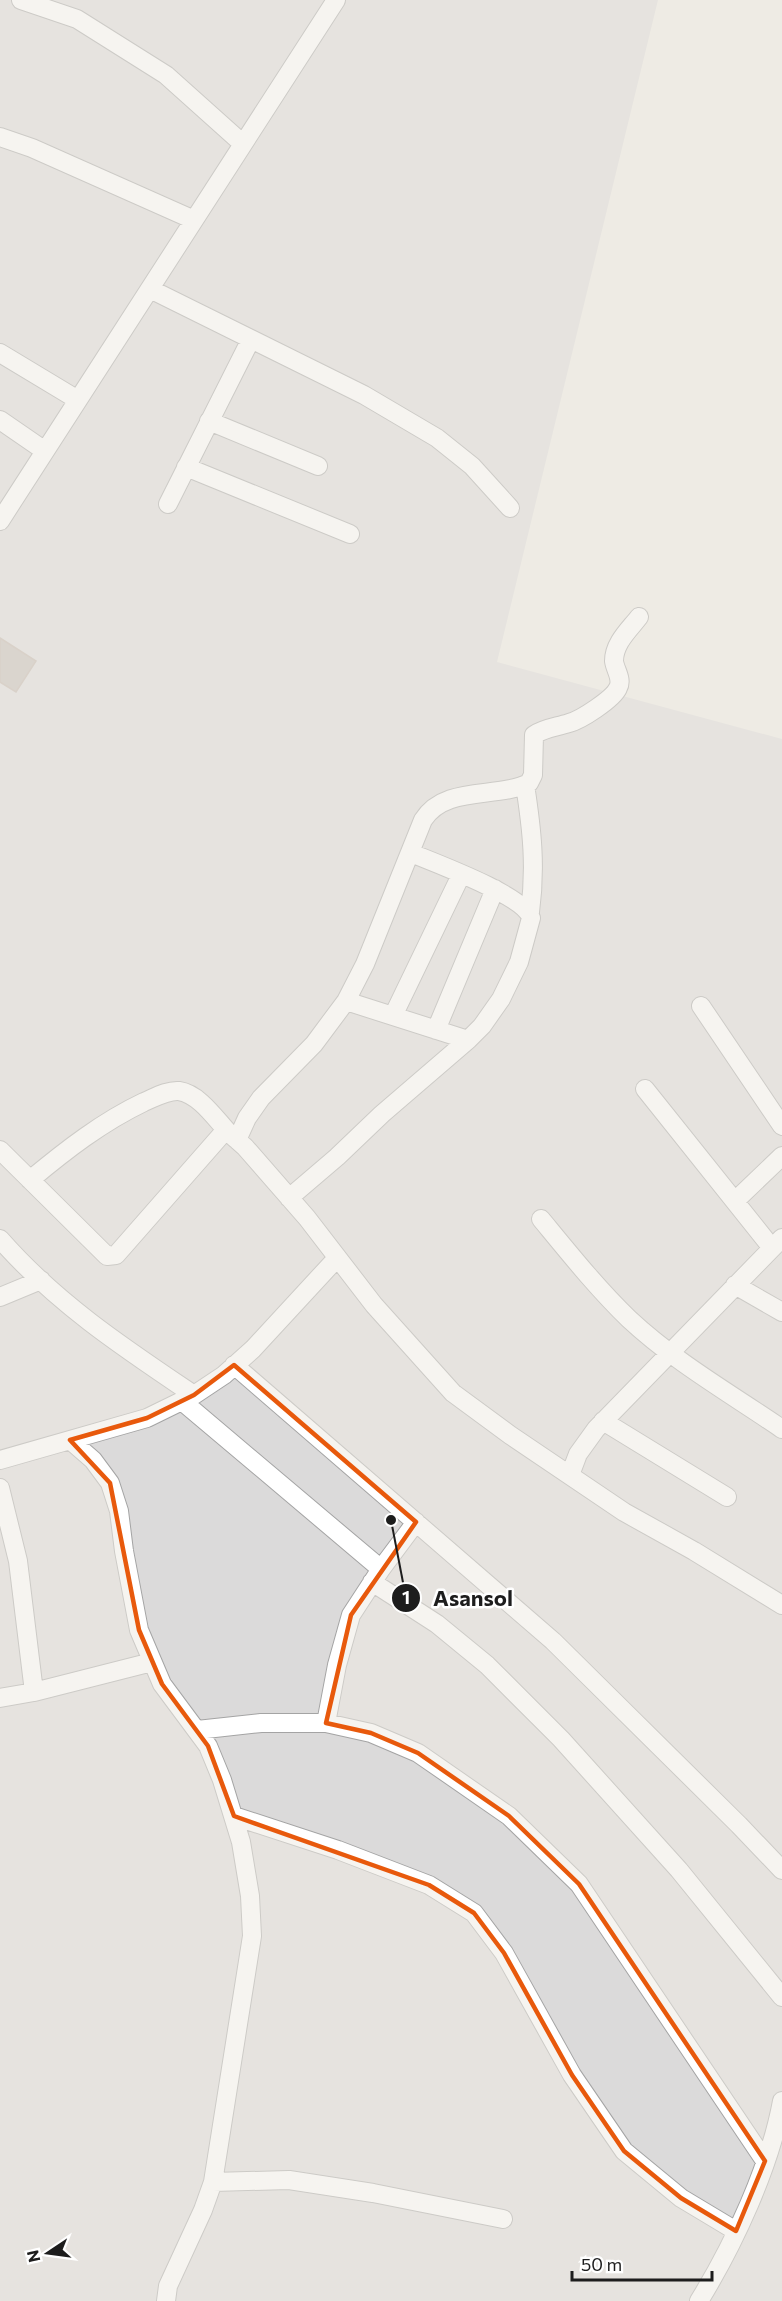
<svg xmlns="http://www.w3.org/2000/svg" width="782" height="2301" font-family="Commissioner,sans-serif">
  <rect width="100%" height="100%" fill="#eeebe4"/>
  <path fill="#dbdada" d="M0 0H658L497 662 782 739V2301H0Z"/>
  <path fill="#c2bab4" stroke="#beb2a8" stroke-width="1.5" d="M0 638 36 661 16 692 0 682Z"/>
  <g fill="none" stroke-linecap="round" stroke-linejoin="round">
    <g stroke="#a4a4a4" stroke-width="20">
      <path id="street" d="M21 0 77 19 166 75 243 144
        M0 137 32 148 194 220
        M150 289 364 395 437 438 472 466 510 508
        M0 353 78 400
        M0 420 45 451
        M209 421 318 466
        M186 467 350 534
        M168 504 251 339
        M0 521 336 0
        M525 785C532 830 536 867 530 912
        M346 1001 468 1040
        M701 1006 782 1126
        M393 1016 461 875
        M436 1030 495 889
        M645 1089 772 1248
        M237 1140 247 1118 261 1098 314 1044 346 1001 365 964 423 820C445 785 496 799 529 783L533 775 534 735C544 728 557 727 569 723 581 720 613 699 618 688 623 679 615 670 614 661 614 643 629 630 639 617
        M0 1150 107 1256 116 1255 223 1133 228 1132 245 1147 307 1218 374 1305 453 1393 510 1435 624 1512 694 1551 782 1605
        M30 1180C66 1150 102 1122 144 1102 154 1098 167 1090 179 1091 199 1094 215 1118 228 1132
        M289 1198 337 1157 382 1114 468 1040 482 1026 501 999 519 962 531 918C525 896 435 863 411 853
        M735 1201 782 1156
        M541 1219C569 1253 597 1288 629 1319 675 1362 731 1394 782 1429
        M0 1239C56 1303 124 1348 194 1395
        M735 1285 782 1312
        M0 1297 41 1280
        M234 1365 553 1641 739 1825 782 1870
        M182 1401 381 1569
        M603 1421 727 1497
        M70 1440 93 1460 110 1483 119 1511 124 1551 139 1630 162 1684 208 1746 222 1780 241 1842 250 1896 252 1936 213 2182 203 2210 168 2286 166 2301
        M0 1460 147 1418 194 1395 224 1375 253 1349 337 1258
        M570 1475 578 1454 596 1429 782 1238
        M0 1488 18 1561 34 1692
        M372 1582 437 1624 487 1665 561 1739 679 1870 782 1997
        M0 1698 34 1692 152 1662
        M326 1723 337 1665 351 1615 381 1569 416 1522
        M197 1730 261 1723H326L371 1733 418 1753 509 1816 579 1884 765 2161
        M234 1816 338 1850 429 1885 474 1913 504 1953 572 2075 624 2151 681 2198 736 2231
        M213 2182 289 2180 373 2193 503 2219
        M699 2301C734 2244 770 2167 782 2101"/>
    </g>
    <use href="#street" stroke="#fff" stroke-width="18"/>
  </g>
  <path d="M0 0H782V2301H0ZM234 1365 416 1522 351 1615 326 1723 371 1733 418 1753 509 1816 579 1884 765 2161 736 2231 681 2198 624 2151 572 2075 504 1953 474 1913 429 1885 234 1816 208 1746 162 1684 139 1630 110 1483 70 1440 147 1418 194 1395Z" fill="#eeebe4" fill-opacity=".55" fill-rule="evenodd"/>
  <path fill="none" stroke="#e8590c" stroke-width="4.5" stroke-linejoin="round" d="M234 1365 416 1522 351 1615 326 1723 371 1733 418 1753 509 1816 579 1884 765 2161 736 2231 681 2198 624 2151 572 2075 504 1953 474 1913 429 1885 234 1816 208 1746 162 1684 139 1630 110 1483 70 1440 147 1418 194 1395Z"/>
  <path fill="none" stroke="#1d1d1d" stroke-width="2" d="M391 1520L406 1598"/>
  <g fill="#1d1d1d" stroke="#fff" stroke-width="2">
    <circle cx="391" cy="1520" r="6"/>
    <circle cx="406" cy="1598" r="15"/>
  </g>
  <g font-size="18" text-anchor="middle" font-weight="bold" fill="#fff">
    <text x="406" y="1604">1</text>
  </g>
  <g font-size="22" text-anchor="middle" font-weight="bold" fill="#1d1d1d" stroke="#fff" stroke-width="5" stroke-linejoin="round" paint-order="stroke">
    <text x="473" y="1606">Asansol</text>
  </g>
  <g transform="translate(48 2253) rotate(257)" stroke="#ffffff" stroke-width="4.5" paint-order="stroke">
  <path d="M0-4.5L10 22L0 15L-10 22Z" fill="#1d1d1d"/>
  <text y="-9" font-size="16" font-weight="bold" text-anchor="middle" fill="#1d1d1d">N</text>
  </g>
  <path d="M572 2271v9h140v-9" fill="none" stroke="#1d1d1d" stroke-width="3"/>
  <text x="581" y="2271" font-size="18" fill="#1d1d1d" stroke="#ffffff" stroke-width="4.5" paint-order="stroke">50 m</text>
</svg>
